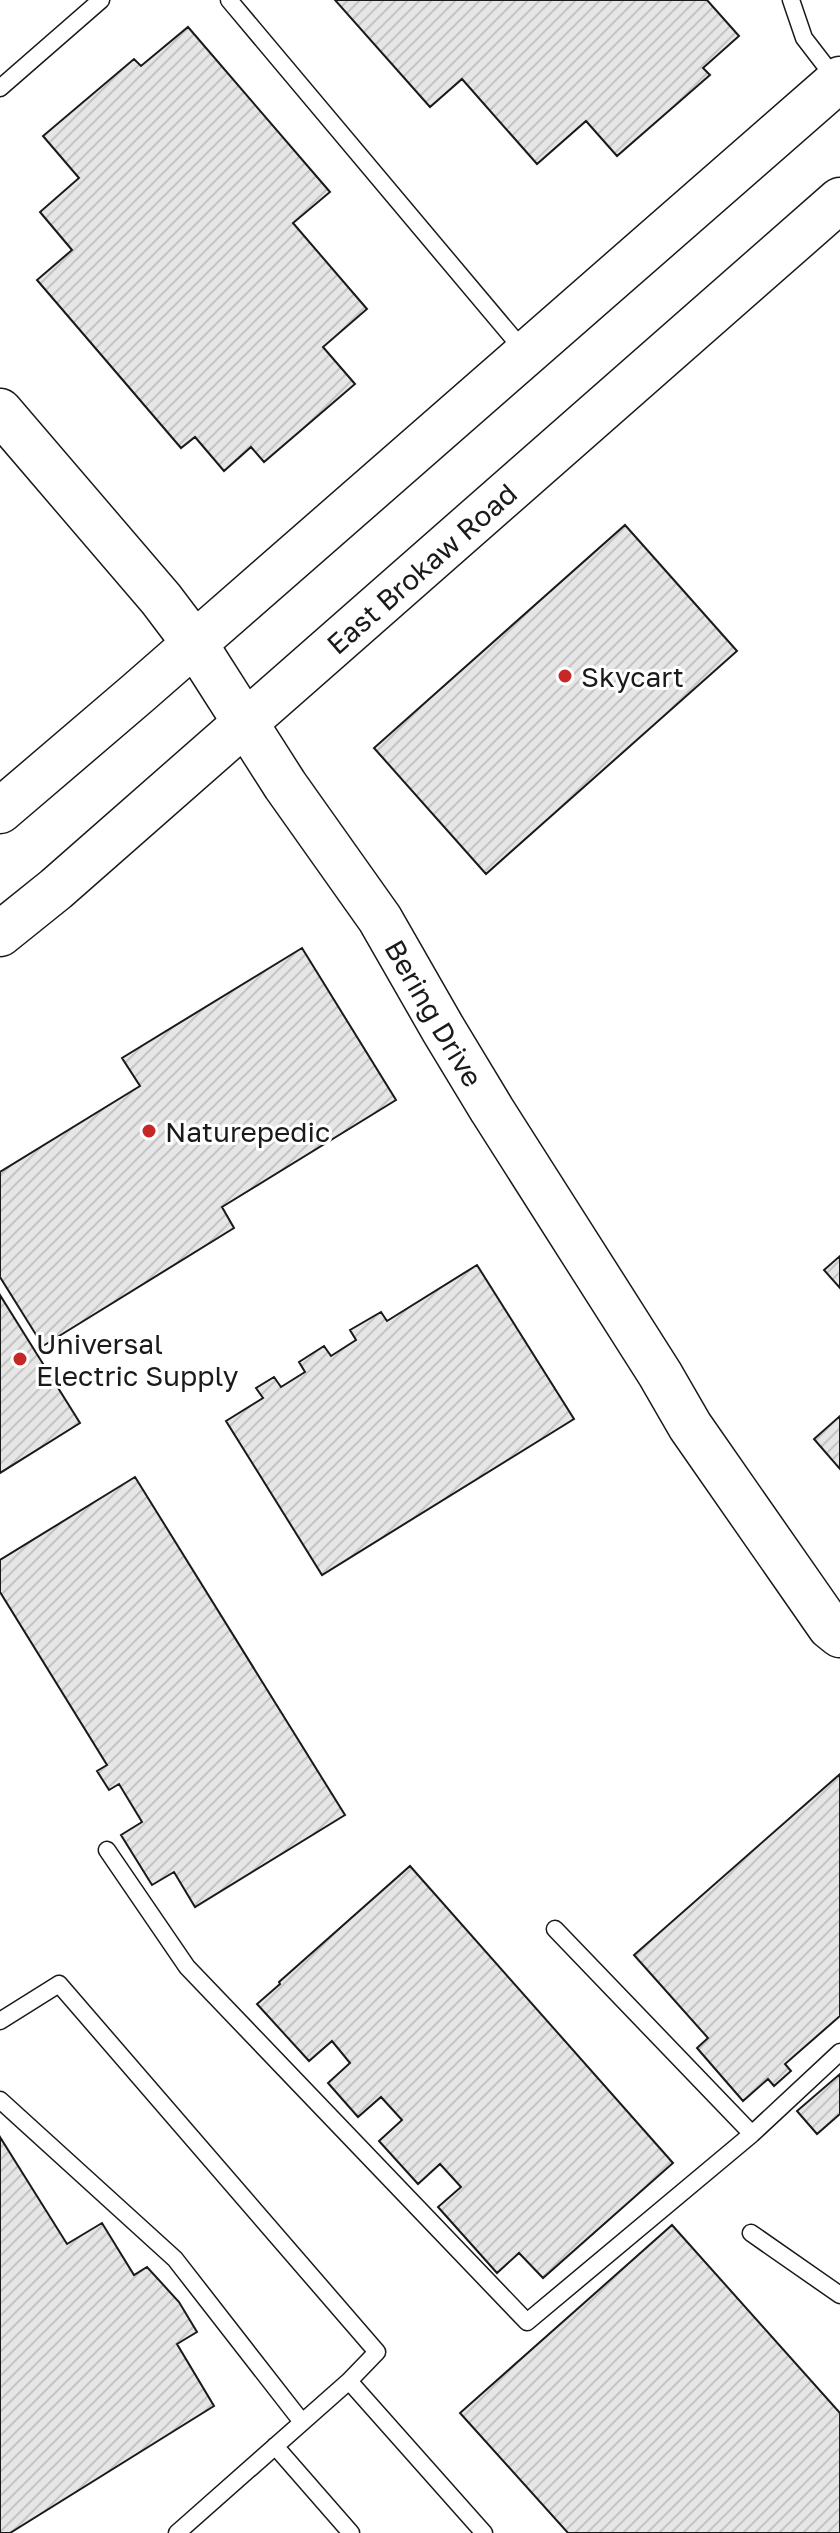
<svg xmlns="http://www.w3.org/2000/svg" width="840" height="2533" font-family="'Golos Text',sans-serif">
  <defs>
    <pattern id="building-hatch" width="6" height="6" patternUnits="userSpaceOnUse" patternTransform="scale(2)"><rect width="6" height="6" fill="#e6e6e6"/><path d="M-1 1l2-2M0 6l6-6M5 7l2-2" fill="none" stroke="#c5c5c5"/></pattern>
  </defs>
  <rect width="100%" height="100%" fill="#fff"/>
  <path fill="url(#building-hatch)" stroke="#1a1a1a" stroke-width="2" d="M335 0H707L739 36 703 68 710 75 617 156 586 121 537 164 462 79 430 107Z
    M188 27 330 192 293 223 367 309 323 347 355 384 264 462 251 447 224 471 195 437 181 448 37 280 72 250 40 212 79 178 43 136 134 59 141 66Z
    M625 525 737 651 486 874 374 748Z
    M302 948 396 1100 222 1207 234 1228 43 1346 0 1277V1172L140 1086 122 1058Z
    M840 1256V1288L824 1270Z
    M477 1265 574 1419 322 1575 226 1421 263 1398 256 1388 274 1377 281 1387 305 1372 299 1362 324 1346 331 1356 356 1340 350 1330 381 1312 387 1321Z
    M0 1295 80 1423 0 1473Z
    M840 1416V1469L814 1439Z
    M135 1477 345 1815 195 1907 174 1872 152 1885 121 1835 142 1822 119 1784 109 1790 97 1771 107 1765 0 1592V1560Z
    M840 1774V2016L785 2064 791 2071 774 2086 768 2079 743 2101 697 2048 708 2038 634 1955Z
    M410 1866 673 2163 543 2278 519 2253 497 2273 438 2207 461 2187 440 2164 418 2184 379 2141 402 2120 381 2097 358 2117 328 2083 350 2063 332 2041 309 2061 257 2004 280 1984 279 1982Z
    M840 2074V2114L817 2134 797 2111Z
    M0 2137 67 2244 102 2223 134 2275 147 2267 179 2302 197 2332 177 2344 214 2406 10 2533H0Z
    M672 2225 840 2413V2533H568L460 2413Z"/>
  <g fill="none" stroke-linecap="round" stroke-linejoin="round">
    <g stroke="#1a1a1a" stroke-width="19">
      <path id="lane" d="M229 0 524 351
        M791 0 804 38 837 81
        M0 88 101 0
        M107 1850 187 1967 527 2322 752 2134
        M555 1929 752 2134 840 2052
        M0 2021 59 1984 377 2352 349 2381 177 2533
        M0 2100 175 2259 302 2422
        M751 2233 840 2295
        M349 2381 484 2533
        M275 2446 351 2533"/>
    </g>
    <g stroke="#1a1a1a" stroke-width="47">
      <g id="secondary">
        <path id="s1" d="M0 411 161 599 195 644 285 785 380 919 443 1029 492 1110 660 1374 690 1426 830 1627 840 1635"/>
        <path d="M0 811 138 693 840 79"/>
        <path id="s2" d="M0 934 56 889 840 200"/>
      </g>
    </g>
    <use href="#lane" stroke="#fff" stroke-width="16"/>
    <use href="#secondary" stroke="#fff" stroke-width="44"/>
  </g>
  <g fill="#c62828" stroke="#fff" stroke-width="3">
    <circle cx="565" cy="676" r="8"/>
    <circle cx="149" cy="1131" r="8"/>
    <circle cx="20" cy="1359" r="8"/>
  </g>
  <g text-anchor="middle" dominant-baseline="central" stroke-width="6" stroke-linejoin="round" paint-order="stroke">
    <g font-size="28" fill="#1a1a1a" stroke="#fff">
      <text stroke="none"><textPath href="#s2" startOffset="558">East Brokaw Road</textPath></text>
      <text stroke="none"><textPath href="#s1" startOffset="744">Bering Drive</textPath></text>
    </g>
    <g font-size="28" fill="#1a1a1a" stroke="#fff" text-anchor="start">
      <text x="581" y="676">Skycart</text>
      <text x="165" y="1131">Naturepedic</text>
      <text x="36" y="1343">Universal<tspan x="36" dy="32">Electric Supply</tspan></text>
    </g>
  </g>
</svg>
